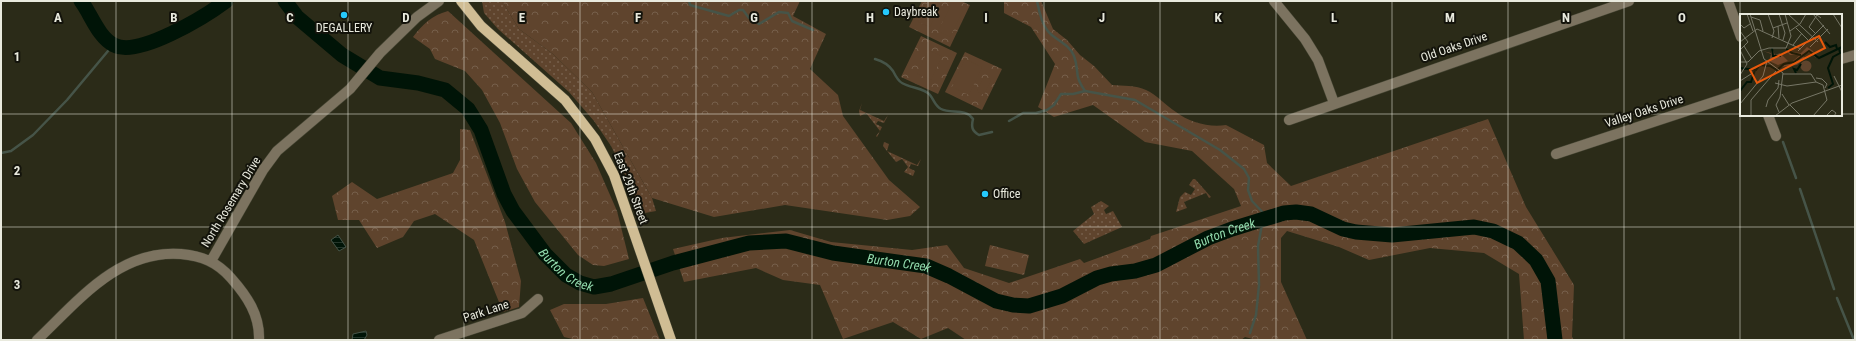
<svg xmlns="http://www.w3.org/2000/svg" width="1856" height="341" font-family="'Roboto Condensed',sans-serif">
  <defs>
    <pattern id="grass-dots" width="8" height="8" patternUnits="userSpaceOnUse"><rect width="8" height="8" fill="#5f442d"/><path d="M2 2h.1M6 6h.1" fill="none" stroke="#765f4b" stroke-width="1.8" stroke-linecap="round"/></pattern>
    <pattern id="forest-crowns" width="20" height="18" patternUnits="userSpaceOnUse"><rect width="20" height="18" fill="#5f442d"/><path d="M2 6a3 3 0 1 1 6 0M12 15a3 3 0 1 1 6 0" fill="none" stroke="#765f4b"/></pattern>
    <pattern id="water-rules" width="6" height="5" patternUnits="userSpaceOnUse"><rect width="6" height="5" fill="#001407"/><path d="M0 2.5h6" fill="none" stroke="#25362b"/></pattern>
  </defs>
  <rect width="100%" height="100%" fill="#2b2b18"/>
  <path fill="url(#grass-dots)" d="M482 1H502L519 29 553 54 592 92 652 198 656 211 645 213 643 208H639L633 190 611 146 594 121 569 92 498 29 484 13Z
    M862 103 860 110 884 121 888 115 884 123 878 121 876 124 882 127 877 137 876 136 880 131 866 113 860 116 859 111Z
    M884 142 889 144 887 151 917 165 921 159 918 166 911 164 909 168 915 171 913 176 904 172 908 167 902 159 896 162 883 146Z
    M1193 179H1195L1211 197 1209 198 1206 193 1184 202 1187 208 1176 212 1180 197 1185 192 1191 195 1195 189 1189 185Z
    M1101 201 1109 206 1104 210 1106 214 1113 211 1122 227 1084 244 1073 231 1094 214 1091 207Z"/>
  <path fill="url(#forest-crowns)" d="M502 1H800L793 16 826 34 810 69 838 95 843 116 889 180 920 207 910 216 887 220 785 205 714 217 652 198 592 92 553 54 519 29Z
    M922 1H961L970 5 950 47 909 27Z
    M1004 1H1041L1053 29 1067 40 1080 55 1094 66 1112 85C1122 86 1136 85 1146 90 1157 95 1165 105 1176 112 1189 122 1209 128 1226 125L1264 145 1267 163 1291 186 1488 119 1526 207 1574 285 1572 337 1574 340H1524L1519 274 1484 253 1430 248 1369 260 1339 247 1287 231 1281 238V282L1307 340H1257L1245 337 1241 340H966L948 328 921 339 893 322 843 339 820 285 783 280 756 268 684 282 673 249 722 238 790 230 831 242 912 250 947 245 964 268 1009 283 1080 259 1084 263 1150 239 1151 236 1241 206 1234 189 1192 151 1145 142 1093 105 1054 117 1038 107 1055 64 1031 27 1004 13Z
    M448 11 571 123 596 163 617 211 629 259 604 266 593 265 578 255 535 202 517 169 500 123 482 90 465 71 435 59 430 49 413 37C423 24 431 16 448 11Z
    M921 36 957 53 938 94 901 77Z
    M965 52 1002 69 982 110 945 92Z
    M460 129 470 130 505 222 521 281 519 307 503 312 474 240 435 214 414 221 403 237 377 248 359 220H338L332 196 352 182 377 199 453 173 460 160Z
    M990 245 1029 255 1024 275 985 266Z
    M643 298 660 340H577L564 337 550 310 564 304H606Z"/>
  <path fill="#5f442d" d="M928 1H943L930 27 918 22Z
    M951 5 963 11 950 37 938 31Z
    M928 50 942 56 931 80 917 74Z
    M965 59 982 67 969 95 952 87Z
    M984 76 991 80 984 95 977 91Z"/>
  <path fill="url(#water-rules)" stroke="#465448" d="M338 235 346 247 339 251 331 240Z
    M366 331 367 335 364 340H352L353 334Z"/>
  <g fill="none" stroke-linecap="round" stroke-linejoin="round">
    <path stroke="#465448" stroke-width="2.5" d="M689 1 690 5 729 16 739 10H743L749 18 759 24 779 12 788 13 792 21 813 30
      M1037 1C1039 11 1041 22 1047 30 1054 40 1069 43 1074 56 1080 72 1073 74 1085 91L1135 100 1220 150 1244 169 1249 178 1248 190 1252 201 1268 218
      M875 59C882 61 889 65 893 71 895 75 898 81 902 83 910 88 925 88 930 95 934 100 935 106 941 109 951 114 966 108 973 119 971 127 972 131 979 135L992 132
      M1009 121 1023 113H1036L1047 110 1054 105 1061 94H1073L1085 91
      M1783 142 1796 178
      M1 153 11 151 33 135 67 100 113 45
      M1800 189 1834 289
      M1837 298 1854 340
      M1250 333 1256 315 1259 285 1258 246 1263 219"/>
    <g stroke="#001407" stroke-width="15">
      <path d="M81 1C91 14 98 37 114 45 138 58 206 16 226 1"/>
      <path id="s1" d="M285 1 297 17 342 55 380 78 418 83 445 90 468 109 481 130 504 194 513 211 545 254 566 275 580 283 594 287 611 284 673 263 749 243 786 241 833 253 926 266 949 276 996 301 1013 305 1029 306 1062 296 1097 278 1111 274 1135 271 1156 265 1208 238 1232 229 1284 213 1296 212 1311 214 1343 229 1356 232 1392 235 1474 227 1493 231 1518 243 1536 260 1548 281 1555 340"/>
    </g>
    <g stroke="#464634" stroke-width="11">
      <path id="minor" d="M1274 1 1305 39 1318 60 1334 103
        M1728 1 1741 37
        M1841 59 1855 55
        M1768 115 1776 136
        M1289 120 1629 1
        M1556 154 1741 93
        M211 261 263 170 277 151 350 89 380 53 417 17 439 1
        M37 340C78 301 119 249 181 254 202 256 217 262 231 278 247 296 260 315 259 340
        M439 340 522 313 538 299"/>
    </g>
    <g stroke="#464634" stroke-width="11">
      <path id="major" d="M461 1 481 26 565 100 595 139 614 175 671 340"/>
    </g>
    <use href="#minor" stroke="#7c7360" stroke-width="10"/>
    <use href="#major" stroke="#d0bd94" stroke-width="10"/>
  </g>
  <path fill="none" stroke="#e9eade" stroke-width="1" stroke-opacity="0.55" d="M116 1V340M232 1V340M348 1V340M464 1V340M580 1V340M696 1V340M812 1V340M928 1V340M1044 1V340M1160 1V340M1276 1V340M1392 1V340M1508 1V340M1624 1V340M1740 1V340M1 114H1741M1841 114H1855M1 227H1855"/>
  <g fill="#25c9fe" stroke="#13130b" stroke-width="1.5">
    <circle cx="886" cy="12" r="4"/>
    <circle cx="344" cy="15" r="4"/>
    <circle cx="985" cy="194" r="4"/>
  </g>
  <g text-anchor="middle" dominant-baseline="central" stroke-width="4" stroke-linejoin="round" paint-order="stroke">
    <g font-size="12" fill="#e9eade" stroke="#13130b" text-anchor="start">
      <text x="894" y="12">Daybreak</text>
      <text x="344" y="28" text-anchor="middle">DEGALLERY</text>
      <text x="993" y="194">Office</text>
    </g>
    <g font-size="12" fill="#e9eade" stroke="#13130b">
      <text transform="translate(1454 47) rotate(-19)">Old Oaks Drive</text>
      <text transform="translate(1644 111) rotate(-18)">Valley Oaks Drive</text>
      <text transform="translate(631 188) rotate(69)">East 29th Street</text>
      <text transform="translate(231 202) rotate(-59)">North Rosemary Drive</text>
      <text transform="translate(486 311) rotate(-18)">Park Lane</text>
    </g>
    <g font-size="13" font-style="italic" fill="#92dbad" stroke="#13130b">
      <text stroke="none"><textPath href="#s1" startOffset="1108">Burton Creek</textPath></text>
      <text stroke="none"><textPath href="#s1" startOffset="759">Burton Creek</textPath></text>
      <text stroke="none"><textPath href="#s1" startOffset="412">Burton Creek</textPath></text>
    </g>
  </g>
  <g transform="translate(1740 14)">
    <rect width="102" height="102" fill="#2b2b18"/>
    <path d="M67 33 73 37 76 44 70 38 62 41 65 44 57 51 40 53 53 47 60 41H50L45 35 46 34 50 38 61 39ZM32 34 35 41 40 39 48 47 38 51 29 47 31 40 23 37 31 39ZM60.5 52a5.5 5.5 0 1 1 11 0a5.5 5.5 0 1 1-11 0Z" fill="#5f442d"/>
    <path fill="none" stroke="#001407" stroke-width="2" d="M85 28 90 33 96 31 97 35M32 34 33 42H41M46 35 52 39 61 41M0 54 16 56 20 51 30 52 37 56 44 50 54 48 69 37 79 44 102 33M56 59 54 55 57 56 61 50M88 74 93 70 88 54 93 43 100 39 99 34M0 77 7 68H11L15 56"/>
    <path fill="none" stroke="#777767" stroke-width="1" d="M7 0 13 17M10 0 24 45 43 59 40 83 36 91 39 98M28 0 34 17 32 24M39 0 45 19 43 26M48 0 78 28M73 0 90 20M93 0 102 14M11 3 20 6 23 17M0 10 4 14 10 10M38 12 39 24M33 14 47 9M56 14 69 27M0 17 8 28 0 36M50 17 60 10 66 0M76 20 69 13 77 1 81 4M0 28 17 15 61 35M53 31 62 19M4 32 12 45M70 33 88 15M0 36 7 50 0 61M58 37 84 11M0 48H8L19 37 29 34H46L51 22 45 0M43 60H71L76 68M94 62 102 78M76 64 82 65 87 70 85 74M0 67 11 60M35 69 47 72 76 68 83 71 87 86 73 102M42 80 49 91M0 90 23 62 27 47M50 91 61 102M26 93 28 86 38 74 39 66M11 102V86L36 57M35 102 52 89 102 71M86 102 92 96 96 99 94 102"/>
    <path fill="#e8590c" fill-opacity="0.15" stroke="#e8590c" stroke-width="2" d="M79 22 85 34 17 69 10 56Z"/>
    <rect width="102" height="102" fill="none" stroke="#e9eade" stroke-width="2"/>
  </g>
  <g font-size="13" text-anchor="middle" font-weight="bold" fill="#e9eade" stroke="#13130b" stroke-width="4" stroke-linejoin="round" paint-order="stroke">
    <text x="58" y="22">A</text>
    <text x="174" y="22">B</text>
    <text x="290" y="22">C</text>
    <text x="406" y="22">D</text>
    <text x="522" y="22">E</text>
    <text x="638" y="22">F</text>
    <text x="754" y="22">G</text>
    <text x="870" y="22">H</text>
    <text x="986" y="22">I</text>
    <text x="1102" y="22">J</text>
    <text x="1218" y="22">K</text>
    <text x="1334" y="22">L</text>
    <text x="1450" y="22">M</text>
    <text x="1566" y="22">N</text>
    <text x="1682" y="22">O</text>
    <text x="17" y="61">1</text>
    <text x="17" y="175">2</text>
    <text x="17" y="289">3</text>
  </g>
  <rect width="1856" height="341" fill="none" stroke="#e9eade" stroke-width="4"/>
</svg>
